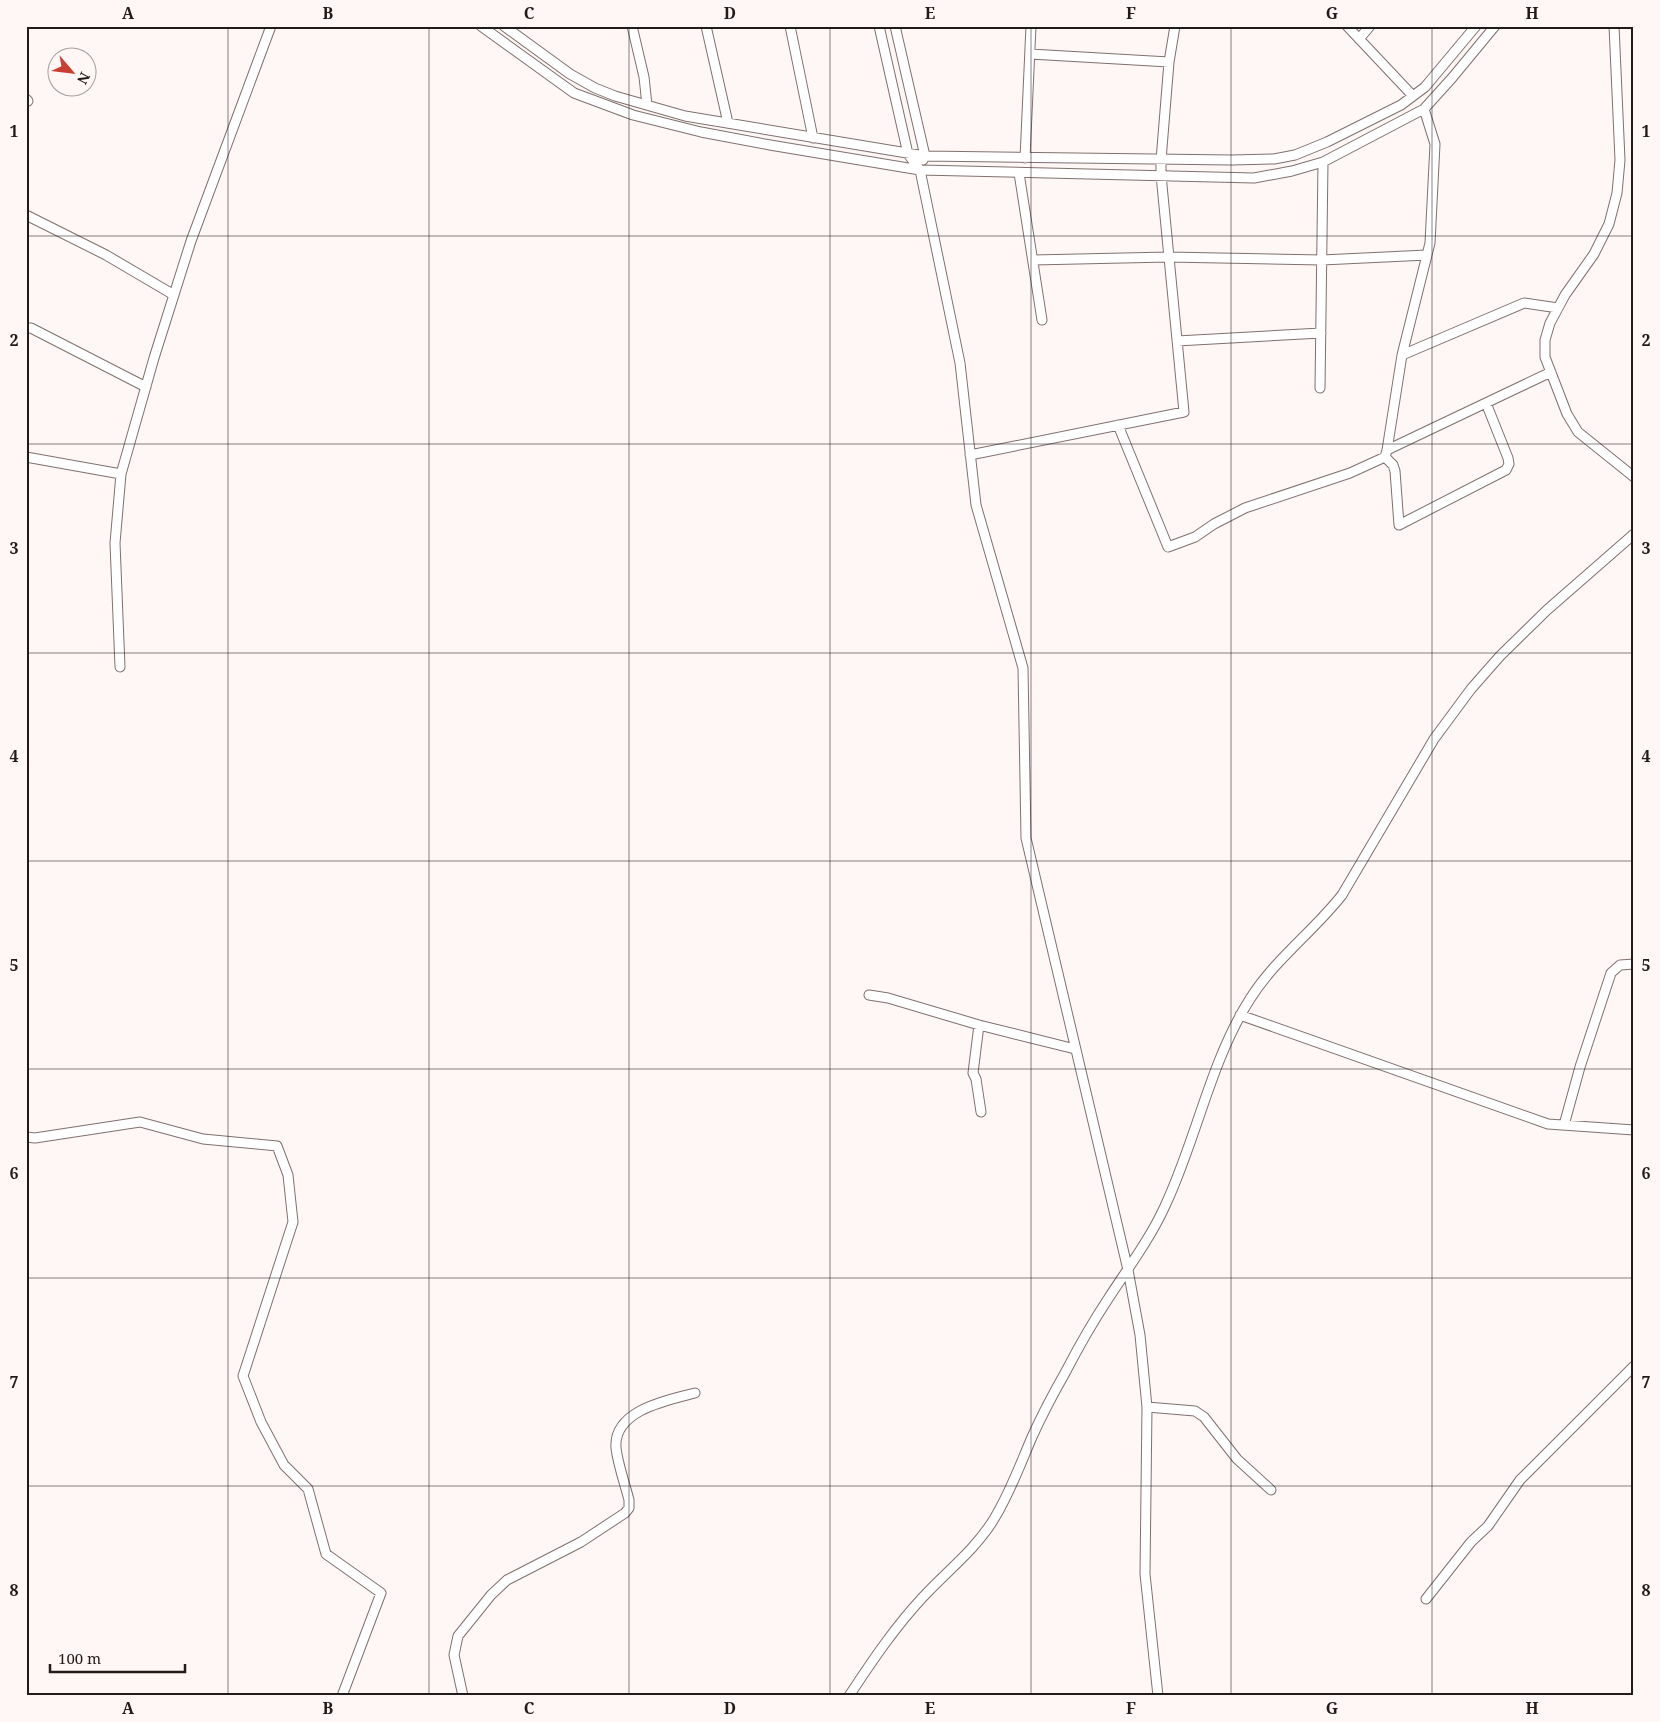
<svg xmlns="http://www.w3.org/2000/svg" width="1660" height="1722" font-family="'Noto Serif',serif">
  <rect width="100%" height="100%" fill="#fef7f5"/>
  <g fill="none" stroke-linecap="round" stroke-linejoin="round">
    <g stroke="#80706d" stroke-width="11">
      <path id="minor" d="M481 26 574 93 633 115 701 132 770 145 920 170 1254 178 1292 171 1323 162 1424 109 1452 78 1495 26
        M504 26 570 74 595 88 615 96 685 116 925 156 1232 160 1274 159 1295 155 1327 142 1401 105 1425 87 1476 26
        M632 26 644 77 647 105
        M706 26 728 123
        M790 26 813 138
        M879 26 908 154 920 170 960 363 976 505 1023 668 1026 838 1128 1270 1140 1335 1147 1407 1145 1574 1158 1696
        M895 26 925 156 923 160
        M1347 26 1413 96
        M1614 26 1620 160 1617 193 1609 224 1594 254 1565 295 1550 323 1545 340V357L1567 414 1578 432 1634 477
        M1359 39 1370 26
        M1030 54 1169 62
        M26 99 28 101
        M1025 158 1031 26
        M1019 173 1042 320
        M26 215 106 255 174 295
        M1033 260 1168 257 1322 260 1427 255
        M26 328H31L146 387
        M1177 341 1321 333
        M1402 355 1524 303 1558 308
        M1320 388 1323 162
        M1118 425 1168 547 1195 537 1214 524 1245 508 1350 473 1385 457 1387 450 1402 355 1430 243 1435 144 1424 109
        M1387 450 1551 372
        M970 455 1184 412 1161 175V160L1169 62 1175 26
        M26 457 121 474
        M1385 457 1393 465 1395 471 1399 525 1506 470 1509 464 1508 458 1486 403
        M120 667 115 543 121 474 154 358 191 241 271 26
        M869 995 888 998 979 1025 1075 1049
        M1240 1015 1548 1124 1634 1130
        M979 1025 973 1073 976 1079 981 1112
        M1564 1125 1580 1067 1611 973 1620 965 1634 964
        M26 1137 35 1138 140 1122 203 1139 277 1146 288 1175 293 1222 243 1376 261 1422 284 1465 308 1489 326 1554 381 1593 342 1696
        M1147 1407 1195 1411 1204 1417 1237 1459 1271 1490
        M1426 1599 1471 1542 1488 1526 1520 1480 1634 1366
        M463 1696 454 1655 458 1636 491 1595 507 1580 581 1542 625 1513 629 1508V1500C625 1484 618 1465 616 1448 613 1410 668 1400 695 1393
        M849 1696C872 1661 895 1627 923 1597 947 1571 975 1550 994 1519 1010 1493 1020 1465 1032 1437 1042 1415 1053 1394 1065 1373 1078 1348 1092 1323 1108 1299 1128 1268 1150 1239 1165 1206 1197 1138 1210 1062 1250 999 1275 959 1313 932 1342 895L1434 739 1471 689 1500 656 1547 610 1634 534"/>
    </g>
    <use href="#minor" stroke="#fff" stroke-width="9"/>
  </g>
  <path fill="none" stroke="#211b1a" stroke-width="1" stroke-opacity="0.55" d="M228 26V1696M429 26V1696M629 26V1696M830 26V1696M1031 26V1696M1231 26V1696M1432 26V1696M26 236H1634M26 444H1634M26 653H1634M26 861H1634M26 1069H1634M26 1278H1634M26 1486H1634"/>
  <rect width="1660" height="1722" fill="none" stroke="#fef7f5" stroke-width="55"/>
  <g transform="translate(72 72) rotate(118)"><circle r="24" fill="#fef7f5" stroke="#a69f9d"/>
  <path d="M0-4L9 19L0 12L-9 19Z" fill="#cb3e33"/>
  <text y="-8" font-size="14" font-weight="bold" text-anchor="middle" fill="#211b1a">N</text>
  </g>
  <path d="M50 1664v8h135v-8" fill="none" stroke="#211b1a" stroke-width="2.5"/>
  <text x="58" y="1664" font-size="15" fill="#211b1a" stroke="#fef7f5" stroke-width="4" paint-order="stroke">100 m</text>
  <rect x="28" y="28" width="1604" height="1666" fill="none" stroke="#211b1a" stroke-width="2"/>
  <g font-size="16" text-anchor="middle" font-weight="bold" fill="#211b1a">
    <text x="128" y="19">A</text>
    <text x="328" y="19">B</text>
    <text x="529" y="19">C</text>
    <text x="730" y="19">D</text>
    <text x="930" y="19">E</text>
    <text x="1131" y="19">F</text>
    <text x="1332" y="19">G</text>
    <text x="1532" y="19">H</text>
    <text x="14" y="137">1</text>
    <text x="1646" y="137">1</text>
    <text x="14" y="346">2</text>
    <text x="1646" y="346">2</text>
    <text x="14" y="554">3</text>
    <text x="1646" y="554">3</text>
    <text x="14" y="762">4</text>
    <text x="1646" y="762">4</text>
    <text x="14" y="971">5</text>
    <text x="1646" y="971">5</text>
    <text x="14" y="1179">6</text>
    <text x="1646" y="1179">6</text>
    <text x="14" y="1388">7</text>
    <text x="1646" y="1388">7</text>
    <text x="14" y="1596">8</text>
    <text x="1646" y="1596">8</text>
    <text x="128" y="1714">A</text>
    <text x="328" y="1714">B</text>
    <text x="529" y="1714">C</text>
    <text x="730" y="1714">D</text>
    <text x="930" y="1714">E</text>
    <text x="1131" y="1714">F</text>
    <text x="1332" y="1714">G</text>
    <text x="1532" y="1714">H</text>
  </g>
</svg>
